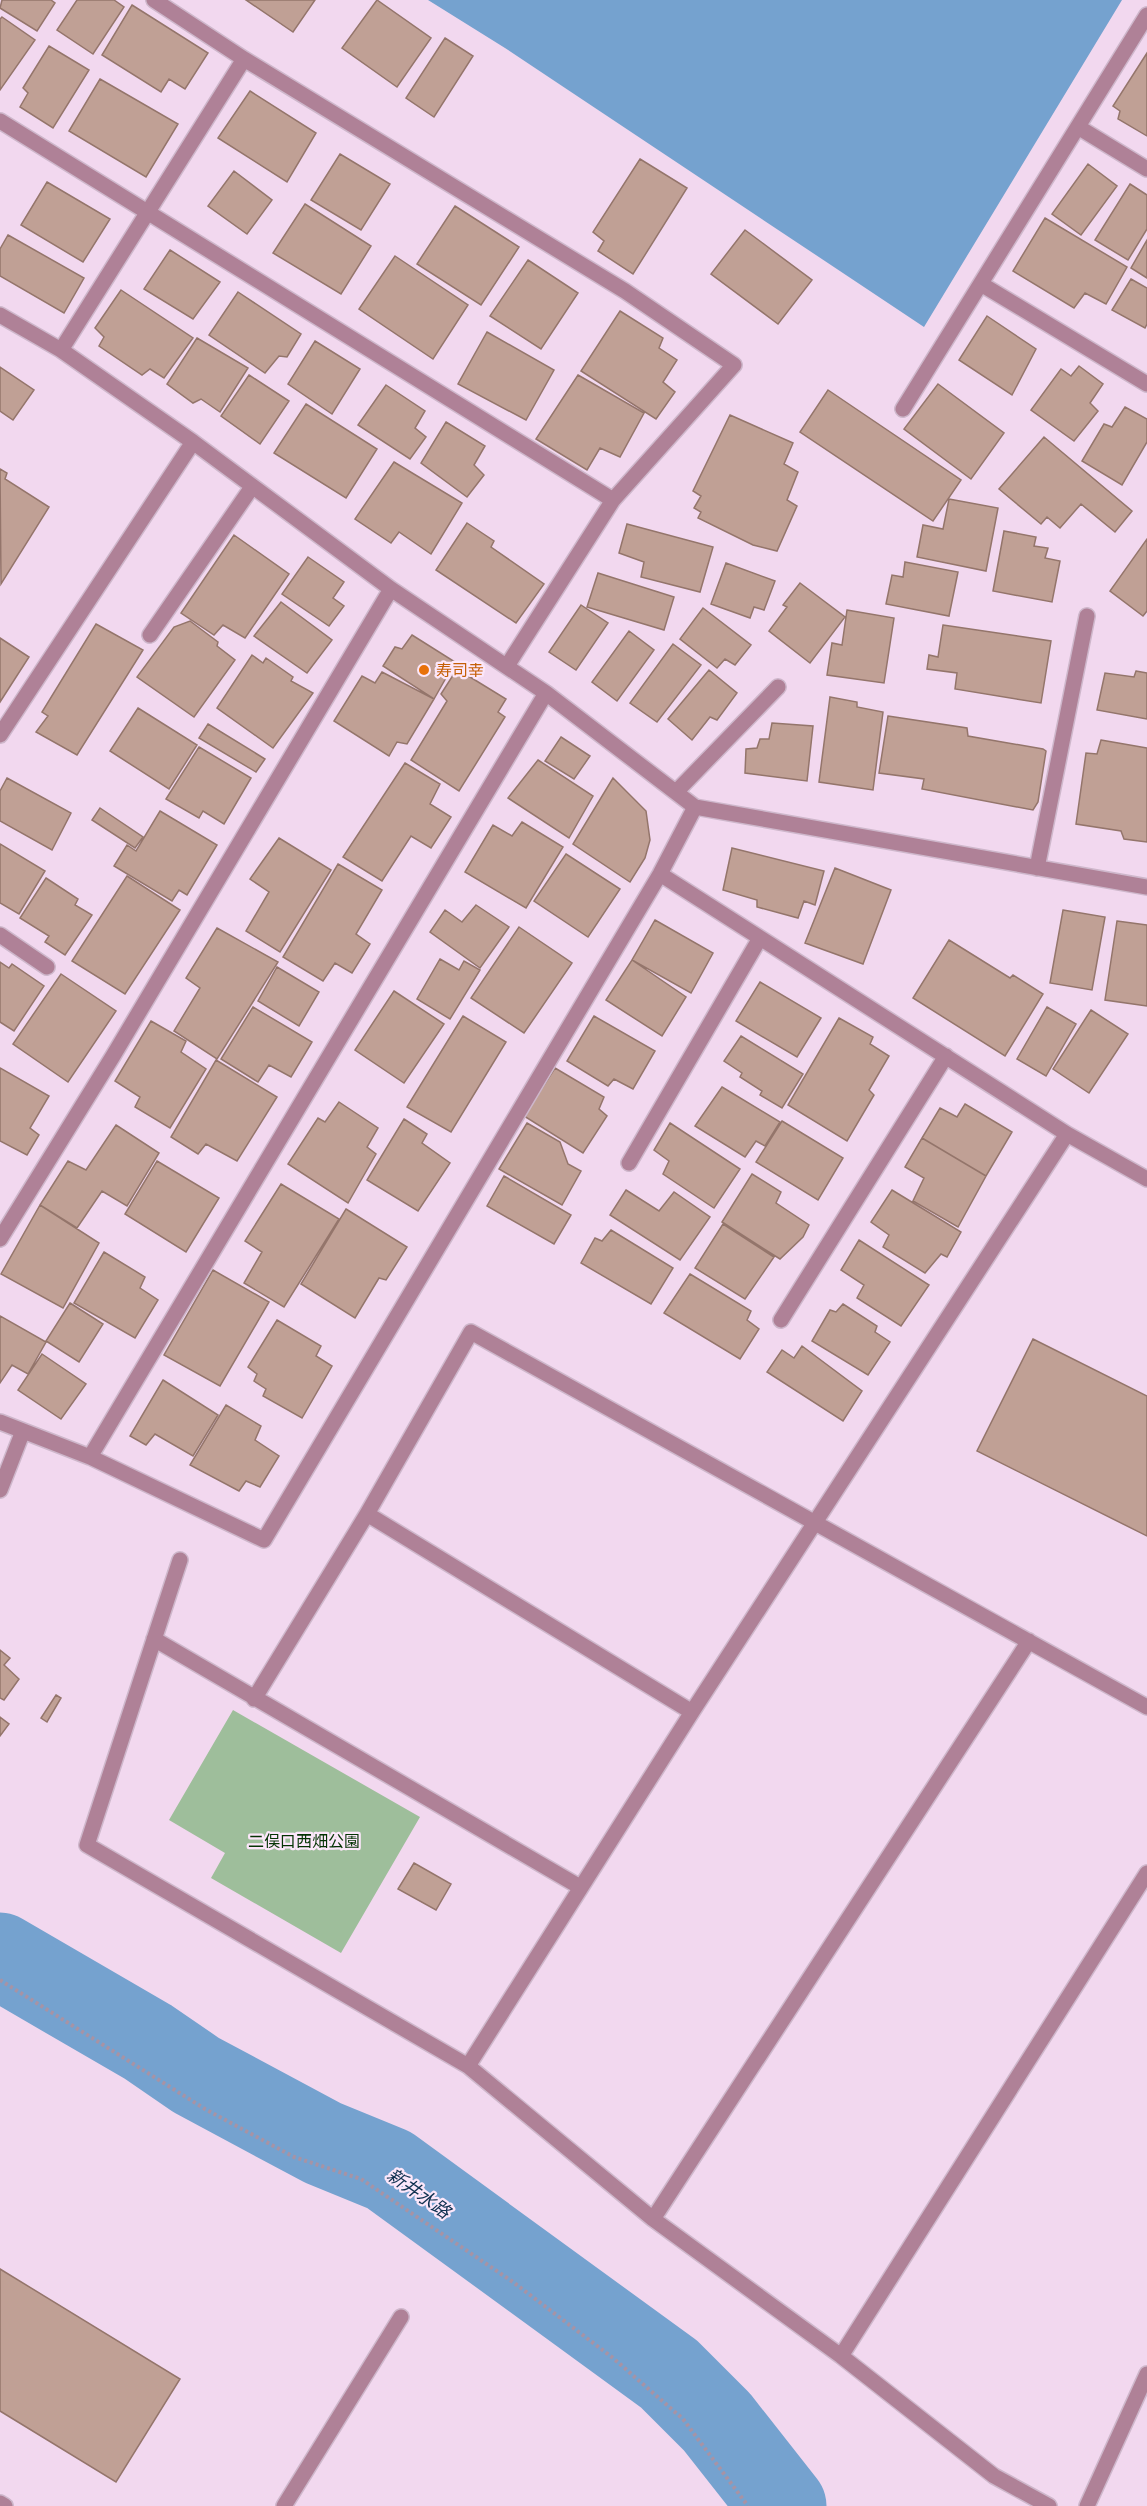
<svg xmlns="http://www.w3.org/2000/svg" width="1147" height="2506" font-family="Raleway,'Noto Sans JP',sans-serif">
  <rect width="100%" height="100%" fill="#f2d8ef"/>
  <path fill="#9ebe9b" d="M233 1710 420 1817 341 1953 211 1878 225 1853 169 1820Z"/>
  <path fill="#75a2cf" d="M428 0H1122L924 327 505 48Z"/>
  <g fill="none" stroke-linecap="round" stroke-linejoin="round">
    <path stroke="#75a2cf" stroke-width="87" d="M0 1956 148 2042 196 2075 323 2143 389 2170 669 2374 717 2422 783 2506"/>
  </g>
  <path fill="#c0a095" stroke="#94756b" stroke-width="1.5" d="M2 0H51L55 3 37 31 0 8Z
    M77 0H114L124 7 93 54 57 30Z
    M246 0H315L293 32Z
    M377 0 431 38 397 87 342 48Z
    M132 5 208 53 185 89 169 79 161 92 102 55Z
    M2 17 35 40 0 90V19Z
    M445 38 473 56 434 117 406 98Z
    M49 46 89 70 53 128 20 107 28 93 23 88Z
    M1147 53V136L1118 119 1120 111 1113 106Z
    M100 79 178 124 146 177 69 131Z
    M250 91 316 133 287 182 218 138Z
    M340 154 390 184 361 230 311 200Z
    M640 159 687 188 633 274 598 251 604 241 593 232Z
    M1088 164 1117 186 1081 235 1052 214Z
    M234 171 272 200 247 234 208 206Z
    M47 182 110 219 83 262 21 225Z
    M1130 184 1147 195V229L1128 260 1095 240Z
    M305 204 371 246 341 294 273 253Z
    M455 206 519 247 481 305 417 264Z
    M1045 218 1127 267 1106 304 1085 293 1074 308 1013 271Z
    M745 230 812 280 778 324 711 274Z
    M8 235 84 278 64 313 0 276V249Z
    M1147 240V278L1131 268Z
    M170 250 220 282 193 319 144 289Z
    M395 256 468 305 433 359 359 309Z
    M528 260 578 293 541 349 490 316Z
    M1131 279 1147 288V324L1145 328 1112 310Z
    M121 290 193 338 164 378 150 369 142 375 99 346 104 337 95 328Z
    M238 292 301 334 287 357 279 356 265 373 209 335Z
    M620 311 663 338 659 348 677 360 663 382 675 392 656 419 581 371Z
    M987 316 1036 349 1012 395 959 360Z
    M487 332 554 370 526 420 458 384Z
    M197 338 248 368 220 412 201 399 193 403 167 384Z
    M315 341 360 369 332 414 288 384Z
    M1079 366 1103 384 1090 403 1098 411 1074 441 1031 410 1061 369 1071 376Z
    M0 367 34 390 13 420 0 411Z
    M249 375 289 401 260 444 221 416Z
    M578 375 644 413 620 457 600 448 587 470 536 439Z
    M938 384 1004 433 971 479 904 429Z
    M386 385 425 411 415 428 426 437 410 459 358 425Z
    M828 390 961 480 933 521 800 432Z
    M306 404 377 449 346 498 274 453Z
    M1125 407 1147 419V442L1122 485 1082 461 1104 424 1112 427Z
    M730 415 793 443 784 464 798 472 787 500 797 506 777 551 753 545 698 518 701 512 694 508 701 496 693 491Z
    M446 422 485 446 474 465 484 475 467 497 421 463Z
    M1044 437 1132 511 1115 532 1081 504 1060 528 1047 517 1041 524 999 489Z
    M394 462 462 503 431 554 399 532 391 543 355 519Z
    M0 469 7 473 5 479 49 507 1 584Z
    M949 499 998 508 986 571 917 557 923 525 943 529Z
    M467 523 494 541 491 547 544 584 516 623 436 570Z
    M627 524 713 547 700 592 641 577 644 562 619 553Z
    M1004 531 1036 537 1034 546 1048 548 1045 558 1060 561 1052 602 993 591Z
    M234 535 289 574 245 638 223 625 214 635 181 613Z
    M1147 539V611L1143 616 1110 591Z
    M308 557 344 582 333 598 344 606 329 626 282 594Z
    M905 562 958 572 949 616 886 604 892 575 903 577Z
    M726 563 775 581 764 610 754 607 750 618 711 604Z
    M598 573 674 597 664 630 587 607Z
    M800 583 845 617 810 663 769 631 787 607 783 605Z
    M281 602 332 640 307 673 254 636Z
    M581 605 608 623 576 670 549 652Z
    M703 608 751 645 735 665 725 659 717 668 680 639Z
    M847 610 894 618 884 683 827 675 832 643 842 645Z
    M190 621 218 642 217 646 235 660 194 717 137 677 174 627Z
    M96 624 143 650 77 755 36 732 48 716 42 712Z
    M943 625 1051 641 1041 703 955 689 957 673 927 669 929 655 938 657Z
    M629 631 654 650 617 701 592 682Z
    M412 635 455 662 434 699 383 666 395 647 402 649Z
    M0 638 29 657 0 702Z
    M673 644 701 665 657 722 630 703Z
    M252 655 263 663 266 658 293 677 291 681 313 693 273 748 217 708Z
    M457 669 506 699 498 712 505 717 459 791 411 760 447 701 441 694Z
    M709 670 737 693 717 720 710 717 692 740 668 719Z
    M1136 671 1147 673V719L1097 710 1105 673 1134 677Z
    M382 672 434 699 407 744 397 742 389 756 334 721 362 676 375 683Z
    M830 697 857 702V707L883 712 873 790 819 782Z
    M138 708 197 745 169 789 110 751Z
    M888 716 967 728 968 736 1043 749 1046 751 1038 802 1033 810 922 789 924 779 879 773Z
    M772 723 813 726 807 781 745 773 746 749 757 748 760 739H769Z
    M208 724 265 759 256 772 199 738Z
    M561 737 590 756 574 779 545 761Z
    M1101 740 1147 748V842L1124 839 1121 831 1076 824 1086 753 1097 754Z
    M199 747 251 778 224 824 203 811 199 818 166 799Z
    M538 760 593 796 569 838 508 798Z
    M405 763 440 784 430 804 451 817 431 848 411 836 382 881 343 857Z
    M7 778 71 813 52 850 0 821V791Z
    M613 778 646 811 650 840 645 858 630 882 573 844Z
    M100 808 143 837 135 848 92 820Z
    M160 811 217 845 187 895 179 890 172 901 114 866 127 845 136 851Z
    M522 822 563 847 526 908 465 872 493 825 512 836Z
    M279 838 331 870 280 952 246 931 269 892 250 879Z
    M0 844 45 871 19 914 0 903Z
    M732 848 824 871 815 905 804 901 798 918 757 907V900L723 890Z
    M566 854 620 889 588 937 534 901Z
    M338 864 382 890 356 934 370 944 352 973 335 963 323 981 283 957Z
    M835 868 891 890 863 964 805 943Z
    M127 876 180 910 125 994 72 961Z
    M46 878 78 899 75 905 92 915 65 955 45 942 49 936 20 918Z
    M476 905 509 927 480 968 430 932 445 910 462 922Z
    M1063 910 1105 917 1092 990 1050 983Z
    M655 920 713 953 691 993 632 960Z
    M1117 921 1147 925V1006L1105 1000Z
    M519 927 572 963 524 1033 471 998Z
    M217 928 278 962 217 1059 174 1031 200 988 186 978Z
    M949 940 1010 978 1013 975 1043 994 1005 1056 913 998Z
    M440 959 459 970 464 961 480 970 450 1019 417 999Z
    M632 960 686 997 662 1036 606 1000Z
    M0 962 9 968 12 964 44 986 14 1031 0 1022Z
    M277 967 319 992 299 1026 258 1001Z
    M61 974 116 1011 68 1082 13 1044Z
    M760 982 821 1018 797 1057 736 1021Z
    M394 991 444 1024 404 1083 355 1050Z
    M253 1007 312 1042 291 1077 269 1065 258 1082 221 1059Z
    M1047 1007 1076 1024 1046 1076 1017 1059Z
    M1091 1010 1128 1034 1089 1093 1053 1069Z
    M463 1016 506 1042 451 1132 407 1107Z
    M594 1016 655 1051 633 1089 614 1079 608 1086 567 1061Z
    M839 1018 873 1037 870 1044 889 1056 869 1090 874 1095 847 1141 788 1105Z
    M151 1021 186 1041 181 1052 206 1069 170 1128 135 1107 140 1097 115 1081Z
    M741 1036 803 1074 782 1108 760 1095 762 1091 740 1077 742 1073 724 1061Z
    M216 1060 277 1097 237 1161 206 1144 198 1154 171 1137Z
    M0 1068 49 1096 30 1128 39 1135 27 1155 0 1141Z
    M555 1068 604 1097 599 1109 607 1116 583 1153 524 1116Z
    M722 1087 780 1122 765 1146 756 1141 745 1157 695 1126Z
    M339 1102 378 1128 367 1147 376 1154 348 1203 288 1164 318 1118 325 1122Z
    M965 1104 1012 1132 986 1176 922 1138 940 1108 957 1117Z
    M404 1119 427 1134 422 1143 450 1163 418 1211 367 1180Z
    M782 1121 843 1158 818 1200 756 1162Z
    M527 1123 560 1142 568 1164 581 1171 562 1205 499 1169Z
    M670 1123 740 1169 714 1208 663 1174 669 1161 654 1150Z
    M116 1125 159 1153 127 1206 102 1191 77 1228 40 1205 68 1161 86 1170Z
    M922 1138 986 1176 958 1227 913 1201 924 1178 905 1167Z
    M157 1161 219 1198 186 1252 125 1214Z
    M752 1174 781 1192 776 1203 809 1225 803 1237 780 1259 722 1222Z
    M504 1176 571 1215 554 1244 487 1206Z
    M281 1184 339 1219 284 1307 244 1283 262 1252 245 1241Z
    M626 1190 659 1211 674 1192 710 1217 680 1260 610 1215Z
    M892 1190 961 1232 947 1257 941 1254 925 1273 883 1247 889 1235 871 1222Z
    M40 1205 99 1243 63 1308 1 1274Z
    M346 1209 407 1247 386 1280 379 1278 355 1318 301 1284Z
    M723 1224 774 1257 745 1299 695 1268Z
    M611 1230 673 1268 651 1304 581 1263 595 1238 602 1241Z
    M859 1240 929 1285 901 1326 857 1298 864 1285 841 1270Z
    M104 1252 145 1277 140 1288 158 1300 135 1338 74 1303Z
    M213 1270 269 1302 220 1386 164 1355Z
    M690 1274 751 1311 747 1320 759 1329 740 1359 664 1313Z
    M70 1303 103 1324 79 1362 46 1341Z
    M843 1304 877 1326 875 1332 890 1342 868 1375 812 1341 830 1310 836 1312Z
    M0 1316 46 1342 28 1374 12 1365 0 1383Z
    M277 1320 321 1346 316 1356 332 1366 302 1418 263 1396 266 1389 254 1381 257 1374 248 1367Z
    M1033 1339 1147 1396V1536L977 1451Z
    M802 1346 862 1391 843 1421 767 1372 782 1350 794 1358Z
    M42 1354 86 1384 61 1419 18 1390Z
    M163 1380 218 1415 193 1456 155 1434 146 1445 130 1436Z
    M226 1405 261 1426 255 1440 279 1456 260 1487 246 1481 239 1491 190 1465Z
    M0 1650 10 1658 4 1665 19 1679 4 1700 0 1698Z
    M56 1695 61 1698 47 1722 41 1718Z
    M0 1717 9 1724 0 1736Z
    M414 1863 451 1884 436 1910 398 1889Z
    M0 2269 180 2379 116 2482 0 2411Z"/>
  <g fill="none" stroke-linecap="round" stroke-linejoin="round">
    <g stroke="#ceb7cb" stroke-width="18">
      <path id="minor" d="M154 0 244 59 625 291 734 365 613 500 507 666
        M0 121 613 500
        M1078 127 1147 169
        M981 284 1147 384
        M0 315 61 350 193 442 391 589 546 693 695 807 1147 887
        M61 350 244 59
        M903 409 1147 15
        M150 635 252 487
        M0 735 193 442
        M676 792 778 687
        M1037 868 1087 616
        M660 874 1067 1134 1147 1179
        M0 935 47 967
        M629 1163 760 938
        M0 1239 113 1056 391 589
        M781 1320 946 1056
        M0 1422 90 1457 264 1540 660 874 695 807
        M90 1457 546 693
        M0 1490 23 1431
        M367 1514 692 1712
        M180 1560 87 1845 468 2066 653 2219 841 2356 994 2476 1049 2506
        M154 1639 580 1887
        M254 1699 367 1514 471 1332 1147 1707
        M468 2066 692 1712 1067 1134
        M653 2219 1029 1641
        M841 2356 1147 1873
        M284 2506 401 2317
        M1087 2506 1147 2374"/>
    </g>
    <g stroke="#ceb7cb" stroke-width="18">
      <path id="tertiary" d="M0 2503 5 2506"/>
    </g>
    <path stroke="#a793a5" stroke-width="4" stroke-dasharray="3 3" stroke-linecap="butt" d="M0 1980 205 2109 294 2157 361 2179 513 2282 613 2358 683 2419 748 2506"/>
    <use href="#minor" stroke="#af8197" stroke-width="15"/>
    <use href="#tertiary" stroke="#af8197" stroke-width="15"/>
  </g>
  <circle fill="#e8710a" stroke="#fce7fa" stroke-width="2" cx="424" cy="670" r="6"/>
  <g text-anchor="middle" dominant-baseline="central" stroke-width="4.5" stroke-linejoin="round" paint-order="stroke">
    <g font-size="16" fill="#c56008" stroke="#fce7fa" text-anchor="start">
      <text x="436" y="670">寿司幸</text>
    </g>
    <g font-size="16" fill="#043303" stroke="#fce7fa">
      <text x="304" y="1841">二俣口西畑公園</text>
    </g>
    <g font-size="18" font-style="italic" fill="#103150" stroke="#fce7fa">
      <text transform="translate(419 2193) rotate(35)">新井水路</text>
    </g>
  </g>
</svg>
